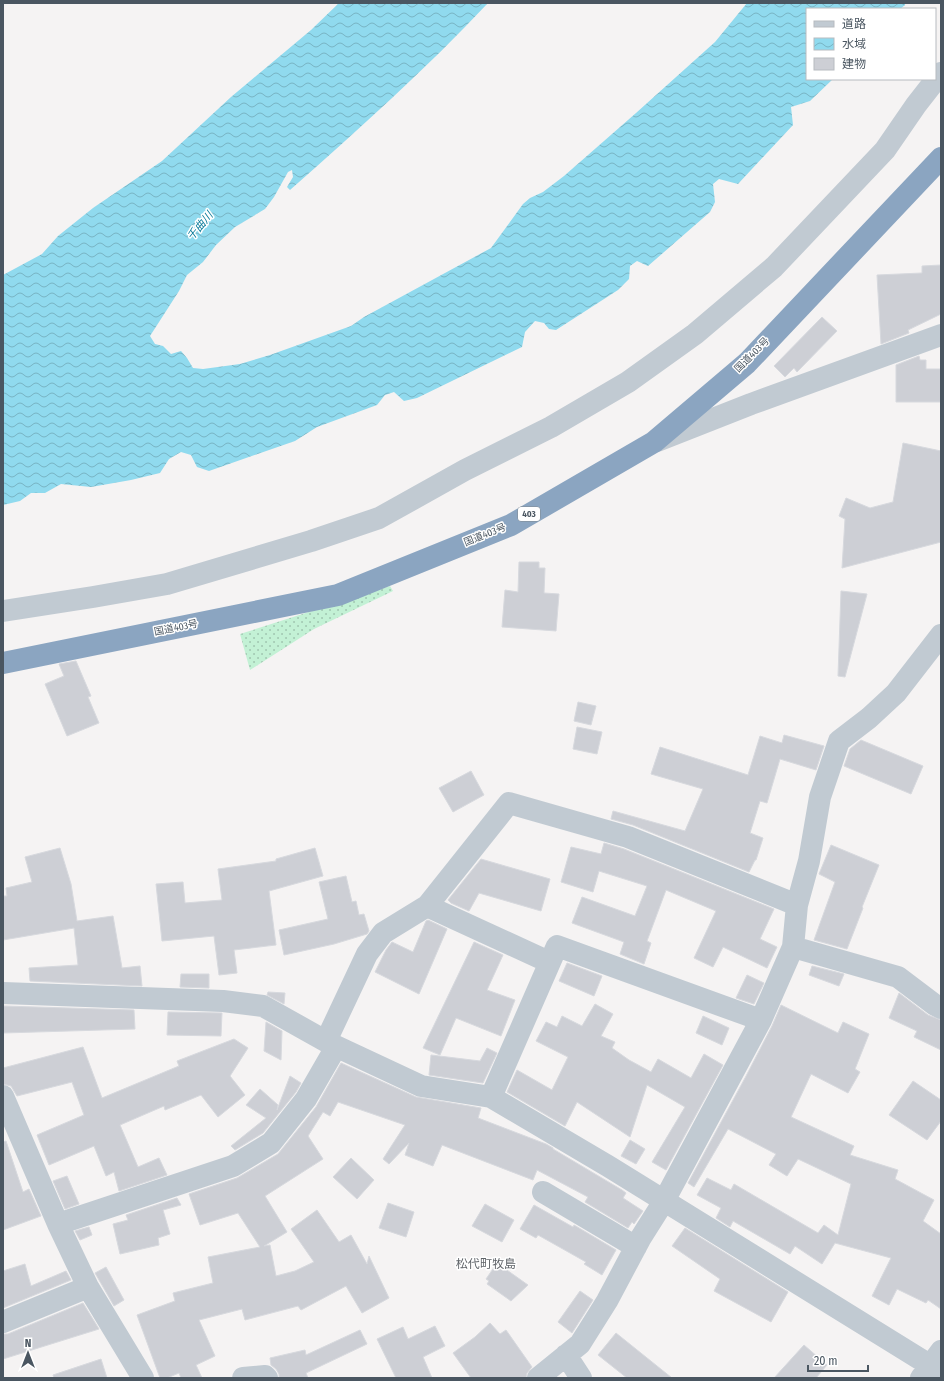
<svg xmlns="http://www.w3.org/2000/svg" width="944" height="1381" font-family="'Fira Sans Condensed','Noto Sans JP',sans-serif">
  <defs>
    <pattern id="grass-dots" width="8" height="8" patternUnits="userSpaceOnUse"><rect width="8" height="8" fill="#c3f1d5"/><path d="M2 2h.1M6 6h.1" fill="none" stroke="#a0c6b0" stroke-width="1.8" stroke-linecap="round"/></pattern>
    <pattern id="water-waves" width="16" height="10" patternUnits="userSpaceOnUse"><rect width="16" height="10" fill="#90daee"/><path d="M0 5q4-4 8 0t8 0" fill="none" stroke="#78b4c4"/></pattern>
  </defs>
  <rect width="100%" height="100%" fill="#f5f3f3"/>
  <path fill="url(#grass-dots)" d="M390 586 393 591 314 629 250 670 240 634Z"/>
  <path fill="url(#water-waves)" d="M339 3H488C426 69 358 130 290 190L287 187 293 177 292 170 288 172 274 197 265 209 235 227 216 245 203 262 187 275 179 291 150 336 155 344 163 346 171 354 181 351 187 358 193 368 203 369 240 364 270 355 351 326 364 317 491 248 523 204 530 198 543 192 564 176 636 113 715 42 747 3H905V5L900 9H807V79H833L810 101 791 107 793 125 738 184 719 179 713 184 715 202 710 212 648 266 637 261 630 266 629 279 618 290 556 330 549 329 544 323 535 321 525 332 522 347 417 398 404 401 394 392 385 395 377 405 317 427 295 441 209 471 197 467 191 455 181 452 169 459 160 473 131 480 91 487 61 484 45 493H31L20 501 3 505V275L42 254 58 236 93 208 162 161 231 97 311 30Z"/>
  <path fill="#cdcfd5" stroke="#d7d9de" d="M941 265V314L908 330 909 333 881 344 877 275 922 273V266Z
    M822 317 837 331 797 372 794 368 785 377 774 366Z
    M919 356 920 360H926V369H941V402H896V365Z
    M903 443 941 451V542L842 568 845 519 839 516 846 498 870 508 893 502Z
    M519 562H539V568H545L544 593 559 594 556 631 502 627 505 590 518 592Z
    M841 591 867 594 845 677 838 676Z
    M76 661 91 696 88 697 99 723 67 736 45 684 64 676 59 664Z
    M578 702 596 706 591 725 574 721Z
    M577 727 602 732 597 754 573 749Z
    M784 735 824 746 816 770 780 759 767 803 760 801 750 833 763 838 756 860H755L749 872 633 825 611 819 613 811 685 831 703 789 651 774 660 747 748 775 760 736 782 743Z
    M861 740 923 766 911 794 844 766 850 749Z
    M471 771 484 795 453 812 439 788Z
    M604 843 624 849 774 909 760 939 777 947 767 968 723 947 713 967 694 958 716 911 666 890 647 941 651 943 644 964 620 954 624 942 572 923 582 897 635 916 647 886 599 871 593 892 561 882 571 847 601 854Z
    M831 845 879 865 862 907 863 908 847 949 814 940 835 882 819 874Z
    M60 848 71 884 77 921 113 916 122 968 140 966 142 986 30 981 29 968 78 965 74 928 3 940V896H7L6 888 32 882 25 857Z
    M315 848 323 876 269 891 276 945 234 950 237 973 219 975 214 936 162 941 156 884 183 882 185 903 222 900 218 869 276 861V859Z
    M481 859 550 879 541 911 479 893 469 911 451 903 448 900Z
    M346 876 352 902 356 901 359 915 364 914 369 931 367 934 334 944 284 955 279 930 328 919 319 882Z
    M428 920 447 929 419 994 375 972 386 950 392 942 413 952 426 921Z
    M474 942 503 955 487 990 515 1000 501 1036 456 1018 440 1055 423 1048Z
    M567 963 602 976 594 996 559 981Z
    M812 966 844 974 839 986 809 975Z
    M181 974H209V988L180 987Z
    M747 975 764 983 754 1004 736 998Z
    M268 992 285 993 284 1004 267 995Z
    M899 993 928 1015 941 1020V1050L914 1037 917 1031 889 1018Z
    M595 1004 613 1014 601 1036 615 1042 612 1048 629 1060 651 1072 658 1059 691 1078 704 1054 723 1065 666 1170 652 1162 685 1107 647 1085 630 1137 577 1102 565 1126 507 1092 517 1070 552 1090 568 1057 536 1041 546 1022 557 1027 562 1016 582 1026Z
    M781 1005 838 1033 843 1022 869 1034 855 1069 860 1072 848 1093 811 1074 791 1117 854 1146 850 1155 898 1170 895 1179 934 1200 923 1221 941 1234V1309L928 1300 926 1303 897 1289 889 1305 872 1296 891 1258 835 1243 822 1264 795 1246 790 1254 733 1221 730 1227 716 1218 721 1208 697 1195 707 1178 731 1190 734 1184 818 1233 824 1225 838 1235 851 1184 798 1159 787 1176 769 1165 776 1154 728 1129 694 1187 688 1183 745 1078 772 1026Z
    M3 1006 134 1010 135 1029 3 1033Z
    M168 1012 222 1013 221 1036 167 1035Z
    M703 1016 729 1028 722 1045 696 1033Z
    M266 1022 282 1031 281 1060 264 1051Z
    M234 1039 248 1048 230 1076 245 1095 218 1117 201 1095 165 1110 164 1106 120 1125 138 1167 159 1158 167 1175 119 1191 114 1172 106 1176 94 1146 49 1165 37 1135 84 1115 72 1082 17 1096 11 1086 3 1084V1068L83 1047 102 1098 179 1066 177 1061Z
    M487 1048 497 1053 483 1083 429 1075 431 1055 480 1061Z
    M341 1063 416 1097 481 1108 478 1118 546 1144 553 1148V1149L622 1190 626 1193 623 1198 643 1211 634 1224 632 1222 628 1228 585 1202 588 1197 537 1170 533 1180 442 1145 433 1166 405 1155 409 1143 389 1164 383 1159 405 1125 338 1102 330 1116 323 1112 308 1136 323 1159 265 1196 287 1232 264 1246 270 1245 276 1276 295 1271 314 1262 291 1229 317 1210 339 1242 351 1235 367 1264 369 1256 389 1298 362 1313 346 1286 301 1310 298 1306 245 1320 242 1309 199 1320 215 1356 196 1365 202 1378H181L179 1373 167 1378H160L137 1315 175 1301 173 1293 213 1283 208 1257 260 1247 238 1213 200 1225 189 1194 237 1178 278 1154 316 1107Z
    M290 1076 301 1083 296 1092 263 1133 235 1150 231 1146 266 1118 246 1105 260 1089 278 1105 277 1110Z
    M913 1081 941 1100V1121L927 1140 889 1115Z
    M630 1140 645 1149 636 1164 621 1156Z
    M6 1141 23 1192 29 1189 41 1216 3 1230V1142Z
    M351 1158 374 1180 357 1199 333 1177Z
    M67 1176 79 1204 65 1209 53 1181Z
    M177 1198 181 1205 163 1210 170 1234 158 1238 159 1245 120 1254 113 1224 128 1220 126 1215Z
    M388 1203 414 1212 406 1237 379 1228Z
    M485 1204 514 1220 502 1242 472 1226Z
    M534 1205 573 1227 574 1225 616 1250 602 1275 584 1264 586 1262 538 1235 536 1238 520 1229Z
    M89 1227 92 1235 80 1240 75 1231Z
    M685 1228 788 1292 771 1322 714 1291 720 1279 672 1246Z
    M497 1263 528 1285 511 1301 487 1284 489 1281 486 1279Z
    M25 1264 31 1286 66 1271 71 1280 3 1308V1271Z
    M106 1267 124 1300 114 1306 95 1273Z
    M580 1291 593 1300 572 1333 558 1322Z
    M83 1303 99 1329 3 1359V1334H8Z
    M490 1323 500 1334 506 1330 532 1367 527 1373 526 1378H471L453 1353 475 1337Z
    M435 1326 445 1346 423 1357 432 1378H396L377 1339 403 1327 408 1339Z
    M360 1330 367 1344 306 1373 308 1378H279V1374L276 1369 271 1365 270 1358 305 1350 306 1355Z
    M616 1333 672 1378H627L598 1355Z
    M804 1345 827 1365 816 1378H774Z
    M101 1359 107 1378H54L53 1375Z"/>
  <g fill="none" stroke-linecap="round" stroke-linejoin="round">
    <path stroke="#c1cad2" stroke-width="22" d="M657 441 751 404 941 335
      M3 611 93 597 167 584 311 541 379 518 465 470 551 427 628 382 695 334 774 267 885 150 916 105 941 73
      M427 906 549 962
      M793 947 898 977 935 1005 941 1008
      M3 993 223 1001 263 1006 329 1043 421 1086 491 1097 608 1166 941 1372
      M326 1041 367 954 383 933 427 906 509 803 628 837 797 905
      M3 1096 58 1224 88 1287 143 1378
      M491 1097 557 946 761 1020
      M543 1192 636 1247
      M58 1224 233 1166 271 1143 306 1099 336 1047
      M3 1322 88 1287
      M566 1355 581 1378
      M243 1378 265 1376 267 1378
      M538 1378 580 1344 607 1301 640 1239 664 1201 761 1020 793 947 797 905 809 861 820 797 839 741 869 718 896 693 941 635
      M921 1378 941 1351"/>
    <path stroke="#8ba5c1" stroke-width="22" d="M3 663 338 595 511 525 654 442 747 363 941 158"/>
  </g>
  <g text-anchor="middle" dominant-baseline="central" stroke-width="3" stroke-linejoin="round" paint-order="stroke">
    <rect fill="#fff" stroke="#808990" stroke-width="1" x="518" y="507" width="22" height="14" rx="3"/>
    <g font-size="9" font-weight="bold" fill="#4a5661">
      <text x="529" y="514">403</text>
    </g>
    <g font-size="10" fill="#4a5661" stroke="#fff">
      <text transform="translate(752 355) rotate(-45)">国道403号</text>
      <text transform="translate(485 535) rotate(-22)">国道403号</text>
      <text transform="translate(176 628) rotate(-11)">国道403号</text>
    </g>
    <g font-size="11" font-style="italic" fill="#0c7c9b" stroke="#fff">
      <text transform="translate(200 226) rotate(-50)">千曲川</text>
    </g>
    <g font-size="12" fill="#5f6368" stroke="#fff">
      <text x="486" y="1264">松代町牧島</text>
    </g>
  </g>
  <rect width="944" height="1381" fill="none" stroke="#4a5661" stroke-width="8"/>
  <rect x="806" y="8" width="130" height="72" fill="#ffffff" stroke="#b7bbc0"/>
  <rect x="814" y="21" width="20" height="6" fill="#c1cad2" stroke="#b7bbc0"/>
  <text x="842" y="28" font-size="12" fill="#4a5661">道路</text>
  <rect x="814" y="38" width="20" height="12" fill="url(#water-waves)" stroke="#b7bbc0"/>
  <text x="842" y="48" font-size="12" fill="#4a5661">水域</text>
  <rect x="814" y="58" width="20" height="12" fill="#cdcfd5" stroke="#b7bbc0"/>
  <text x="842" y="68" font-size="12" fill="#4a5661">建物</text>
  <g transform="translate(28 1353)" stroke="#ffffff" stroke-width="3" paint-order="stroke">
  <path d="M0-3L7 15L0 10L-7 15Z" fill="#4a5661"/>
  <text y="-6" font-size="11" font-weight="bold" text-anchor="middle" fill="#4a5661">N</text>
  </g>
  <path d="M808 1365v6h60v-6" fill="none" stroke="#4a5661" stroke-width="2"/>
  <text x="814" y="1365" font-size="12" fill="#4a5661" stroke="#ffffff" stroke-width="3" paint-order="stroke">20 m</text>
</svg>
